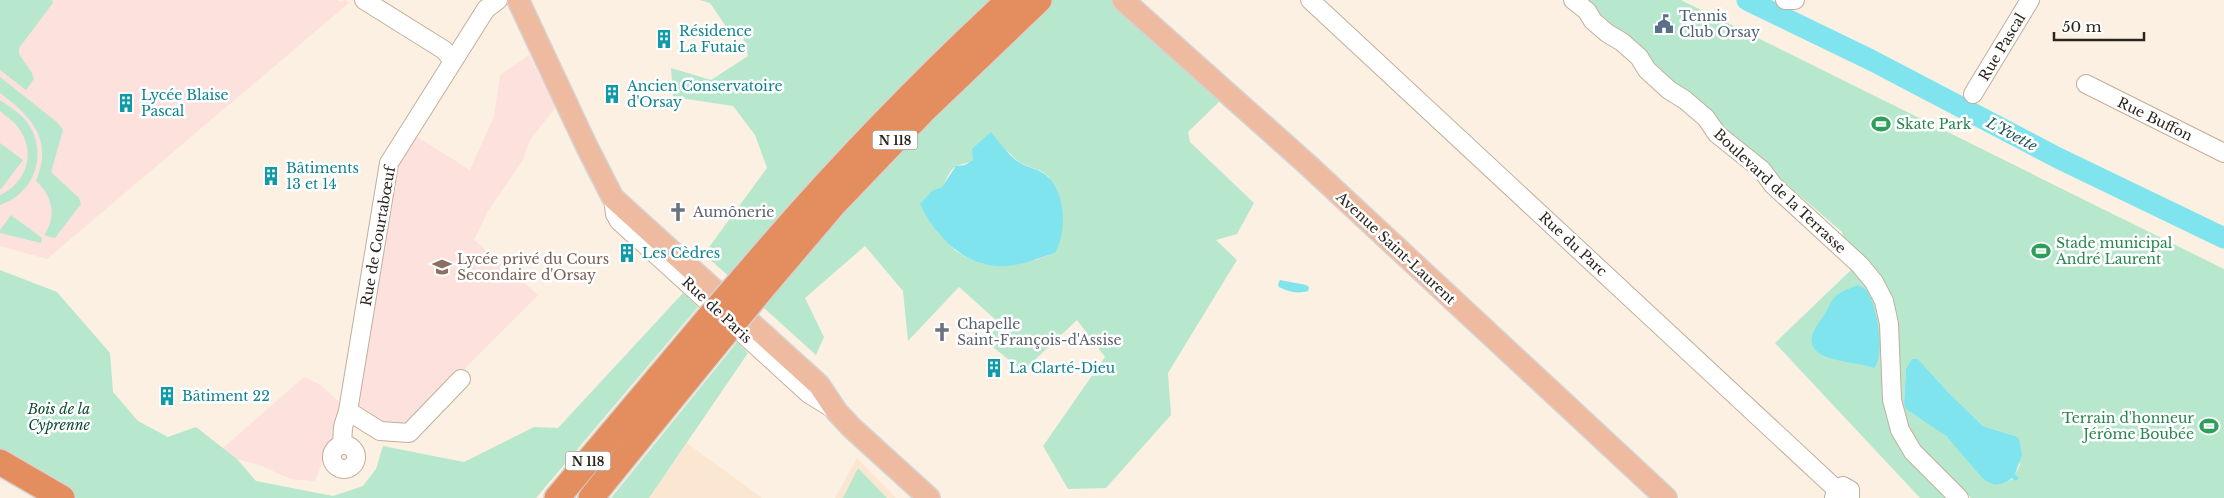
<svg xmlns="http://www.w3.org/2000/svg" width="2224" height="498" font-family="'Libre Baskerville',serif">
  <rect width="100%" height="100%" fill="#fcf0e3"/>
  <path fill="#fbe7d1" d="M687 443 762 498H649Z
    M857 458 896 498H835Z"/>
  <path fill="#fce1dd" d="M0 0H338L340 2 345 0 349 3 47 259 0 246Z
    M529 55 556 107 530 140 523 160 488 211 474 240 538 295 405 429 378 424 354 409 394 167 414 135 470 170 494 116 500 75Z
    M304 377 321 385 344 407 315 481 290 479 262 466 237 459 223 448Z"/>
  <path fill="#b7e8cd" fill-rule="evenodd" d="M0 0H52L53 3 19 48V54L32 73 34 79 26 90 0 70Z
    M699 0H1115L1224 97 1188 132 1190 142 1254 203 1237 234 1216 240 1237 260 1168 373 1171 415 1106 488 1068 489 1043 446 1105 357 1077 320 1023 371 983 339 997 321 959 287 908 341 903 291 865 246 805 298 824 337 816 355 704 254 767 168 755 135 733 106 673 97 671 68 711 80 748 56 741 29 727 28 710 3ZM1007 151 1020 163 1041 171 1049 177 1055 253 1035 260 983 264 966 257 956 251 937 232 933 190 942 187C946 181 950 168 957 166 963 163 968 164 973 160L974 155Z
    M1585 0H1681L2224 269V498H1971L1916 445 1899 410 1897 324 1892 298 1878 275 1843 236 1842 232 1790 187ZM1918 359 1948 392 1983 426 2015 436 2020 465 2015 474 2019 478C2004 479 1998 490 1983 479 1967 461 1952 439 1932 425 1923 419 1909 414 1904 404L1906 369Z
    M0 77 58 123 63 130 51 172 79 198 81 204 55 238 46 236 45 234C57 216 52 195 36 181 53 139 32 117 0 93Z
    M0 100C9 106 20 113 27 122 49 152 35 194 0 205V195C26 183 36 154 20 130 15 122 7 117 0 111Z
    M0 143 23 160 1 189 0 188Z
    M11 215 42 238 41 243 0 233V230Z
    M1852 269 1865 282 1879 311 1882 332 1883 398 1889 419 1953 498H1920L1775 343Z
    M0 270 57 292 110 353 113 392 138 421 168 437 196 427 237 459 256 481 333 496 363 486 376 469 383 446 464 462 534 427 558 428 683 293 698 307 536 498H77L65 493 0 451Z
    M737 342 748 353 649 498H611Z
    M858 468 887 498H843Z"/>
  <path fill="#7fe4ed" d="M991 132C999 142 1009 156 1020 163 1029 168 1040 169 1048 177 1066 195 1067 232 1055 253 1041 257 1028 263 1014 265 971 273 937 240 920 204L933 190 942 187 956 166 965 165 973 160 972 149Z
    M1280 280 1306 285 1309 287 1308 291C1297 294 1289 292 1279 287L1278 284Z
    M1858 285C1861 287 1863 287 1865 289 1877 301 1886 356 1874 368 1849 359 1787 363 1822 318 1827 312 1829 304 1834 298 1839 292 1851 288 1858 285Z
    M1912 359H1918L1948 392 1983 426 2015 436 2019 439 2022 455 2015 474 2019 478 2016 481 2012 478C2002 486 1994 487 1983 479L1946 436 1906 409 1904 404 1906 369Z"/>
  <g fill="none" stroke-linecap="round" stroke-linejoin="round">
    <path stroke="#7fe4ed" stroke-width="21" d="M1747 0 1871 60 2058 158 2224 238"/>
    <g stroke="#c2af9a" stroke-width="20">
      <path id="minor" d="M364 0 444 50 453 61
        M1310 0 1836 489
        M1573 0 1587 11 1593 21 1607 33 1622 42 1639 57 1647 70 1669 90 1685 100 1706 118 1717 134 1762 170 1773 185 1860 265 1874 282 1884 301 1889 324 1892 400 1900 430 1913 452 1959 498
        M1785 0H1795
        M2086 84 2224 153
        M1973 94 2030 0
        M613 198 615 214 619 221 809 394 835 410
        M348 411 380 431 409 433 461 379
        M332 457a12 12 0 1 1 24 0a12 12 0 1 1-24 0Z
        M342 445 343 427 348 411 389 163 486 9 498 0
        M1834 498 1836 489 1843 486 1850 490V498"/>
    </g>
    <g stroke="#d5d3d2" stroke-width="24">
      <path id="major" d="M518 0 587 147 613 198 819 385 837 412 852 428 929 498
        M1123 0 1309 166 1666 498"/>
    </g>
    <g stroke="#d5d3d2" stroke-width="28">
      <path id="highway" d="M745 276C827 179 915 87 1009 0
        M761 290 835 203 922 112 1039 0
        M0 462 62 498
        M557 498 705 322
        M591 498 722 337"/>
    </g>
    <use href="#minor" stroke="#fff" stroke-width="18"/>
    <use href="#major" stroke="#efbba0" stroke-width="21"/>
    <use href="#highway" stroke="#e48e60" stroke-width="25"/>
    <g stroke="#d5d3d2" stroke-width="28" stroke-linecap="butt">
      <path id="highway-bridge" d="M705 322 745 276
        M722 337 761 290"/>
    </g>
    <use href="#highway-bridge" stroke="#e48e60" stroke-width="25"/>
  </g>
  <defs>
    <g id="civic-bare" transform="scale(1.5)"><path d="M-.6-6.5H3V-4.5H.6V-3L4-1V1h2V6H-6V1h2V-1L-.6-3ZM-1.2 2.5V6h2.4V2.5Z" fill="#5c6f8a" stroke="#fff" stroke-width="2.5" paint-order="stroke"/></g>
    <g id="building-bare" transform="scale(1.5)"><path d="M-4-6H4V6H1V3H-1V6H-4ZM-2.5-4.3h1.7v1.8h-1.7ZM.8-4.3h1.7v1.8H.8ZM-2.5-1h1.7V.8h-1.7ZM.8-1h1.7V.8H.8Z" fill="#0f9aa8" stroke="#fff" stroke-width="2.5" paint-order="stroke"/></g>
    <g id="stadium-bare" transform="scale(1.5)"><path d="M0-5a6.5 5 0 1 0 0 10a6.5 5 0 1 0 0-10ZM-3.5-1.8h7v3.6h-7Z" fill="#2e9e5b" stroke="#fff" stroke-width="2.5" paint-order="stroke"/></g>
    <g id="church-bare" transform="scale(1.5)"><path d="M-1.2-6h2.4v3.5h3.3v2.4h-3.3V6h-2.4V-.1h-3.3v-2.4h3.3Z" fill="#6b7280" stroke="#fff" stroke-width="2.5" paint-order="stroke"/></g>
    <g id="school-bare" transform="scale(1.5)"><path d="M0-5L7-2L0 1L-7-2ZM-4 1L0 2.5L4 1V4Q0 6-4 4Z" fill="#8d6e63" stroke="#fff" stroke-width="2.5" paint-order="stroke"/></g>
  </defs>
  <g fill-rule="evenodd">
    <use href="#civic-bare" x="1664" y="24"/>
    <use href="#building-bare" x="664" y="39"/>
    <use href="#building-bare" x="612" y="94"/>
    <use href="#building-bare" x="126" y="103"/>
    <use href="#stadium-bare" x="1881" y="124"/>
    <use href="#building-bare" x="271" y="176"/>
    <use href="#church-bare" x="678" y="212"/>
    <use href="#stadium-bare" x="2041" y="251"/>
    <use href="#building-bare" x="627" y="253"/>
    <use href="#school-bare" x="442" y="267"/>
    <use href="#church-bare" x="942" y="332"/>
    <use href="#building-bare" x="994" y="368"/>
    <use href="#building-bare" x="167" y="396"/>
    <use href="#stadium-bare" x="2209" y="426"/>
  </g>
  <g text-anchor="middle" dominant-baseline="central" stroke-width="5" stroke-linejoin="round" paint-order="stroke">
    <g fill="#fff" stroke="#6b6661" stroke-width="1">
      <rect x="872.5" y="130.5" width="45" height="19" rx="4"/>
      <rect x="565.5" y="451.5" width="45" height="19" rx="4"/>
    </g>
    <g font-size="12" font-weight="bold" fill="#2c251d">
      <text x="895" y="140">N 118</text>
      <text x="588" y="461">N 118</text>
    </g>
    <g font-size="14" fill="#4e5e75" stroke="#fff" text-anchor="start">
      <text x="1679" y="16">Tennis<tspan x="1679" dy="16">Club Orsay</tspan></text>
    </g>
    <g font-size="14" fill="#0d838f" stroke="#fff" text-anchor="start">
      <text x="679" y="31">Résidence<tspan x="679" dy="16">La Futaie</tspan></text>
      <text x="627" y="86">Ancien Conservatoire<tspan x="627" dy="16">d'Orsay</tspan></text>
      <text x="141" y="95">Lycée Blaise<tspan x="141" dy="16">Pascal</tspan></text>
      <text x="286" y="168">Bâtiments<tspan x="286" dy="16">13 et 14</tspan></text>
      <text x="642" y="253">Les Cèdres</text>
      <text x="1009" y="368">La Clarté-Dieu</text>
      <text x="182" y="396">Bâtiment 22</text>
    </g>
    <g font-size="14" fill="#2c251d" stroke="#fff">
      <text transform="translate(2002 47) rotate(-59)">Rue Pascal</text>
      <text transform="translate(2155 119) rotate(26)">Rue Buffon</text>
      <text transform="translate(1780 191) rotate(43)">Boulevard de la Terrasse</text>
      <text transform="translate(378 236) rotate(-80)">Rue de Courtabœuf</text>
      <text transform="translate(1573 244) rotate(43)">Rue du Parc</text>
      <text transform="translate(1396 248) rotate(43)">Avenue Saint-Laurent</text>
      <text transform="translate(717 310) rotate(43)">Rue de Paris</text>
    </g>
    <g font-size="14" fill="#27864d" stroke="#fff" text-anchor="start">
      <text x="1896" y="124">Skate Park</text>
      <text x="2056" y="243">Stade municipal<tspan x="2056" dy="16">André Laurent</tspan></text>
      <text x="2194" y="418" text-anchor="end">Terrain d'honneur<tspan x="2194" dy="16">Jérôme Boubée</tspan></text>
    </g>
    <g font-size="14" fill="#5b616d" stroke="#fff" text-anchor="start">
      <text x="693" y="212">Aumônerie</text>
      <text x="957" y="324">Chapelle<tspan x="957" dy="16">Saint-François-d'Assise</tspan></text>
    </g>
    <g font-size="14" fill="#785e54" stroke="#fff" text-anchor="start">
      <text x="457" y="259">Lycée privé du Cours<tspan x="457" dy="16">Secondaire d'Orsay</tspan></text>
    </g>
    <g font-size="14" font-style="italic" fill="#0d4b32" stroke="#fff">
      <text x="59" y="409">Bois de la<tspan x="59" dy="16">Cyprenne</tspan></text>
    </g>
    <g font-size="15" font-style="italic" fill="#275559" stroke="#fff">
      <text transform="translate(2012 134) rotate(28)">L'Yvette</text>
    </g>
  </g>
  <path d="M2054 32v8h90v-8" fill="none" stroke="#2c251d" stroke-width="2.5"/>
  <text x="2062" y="32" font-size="15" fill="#2c251d" stroke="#ffffff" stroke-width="4" paint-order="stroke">50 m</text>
</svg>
